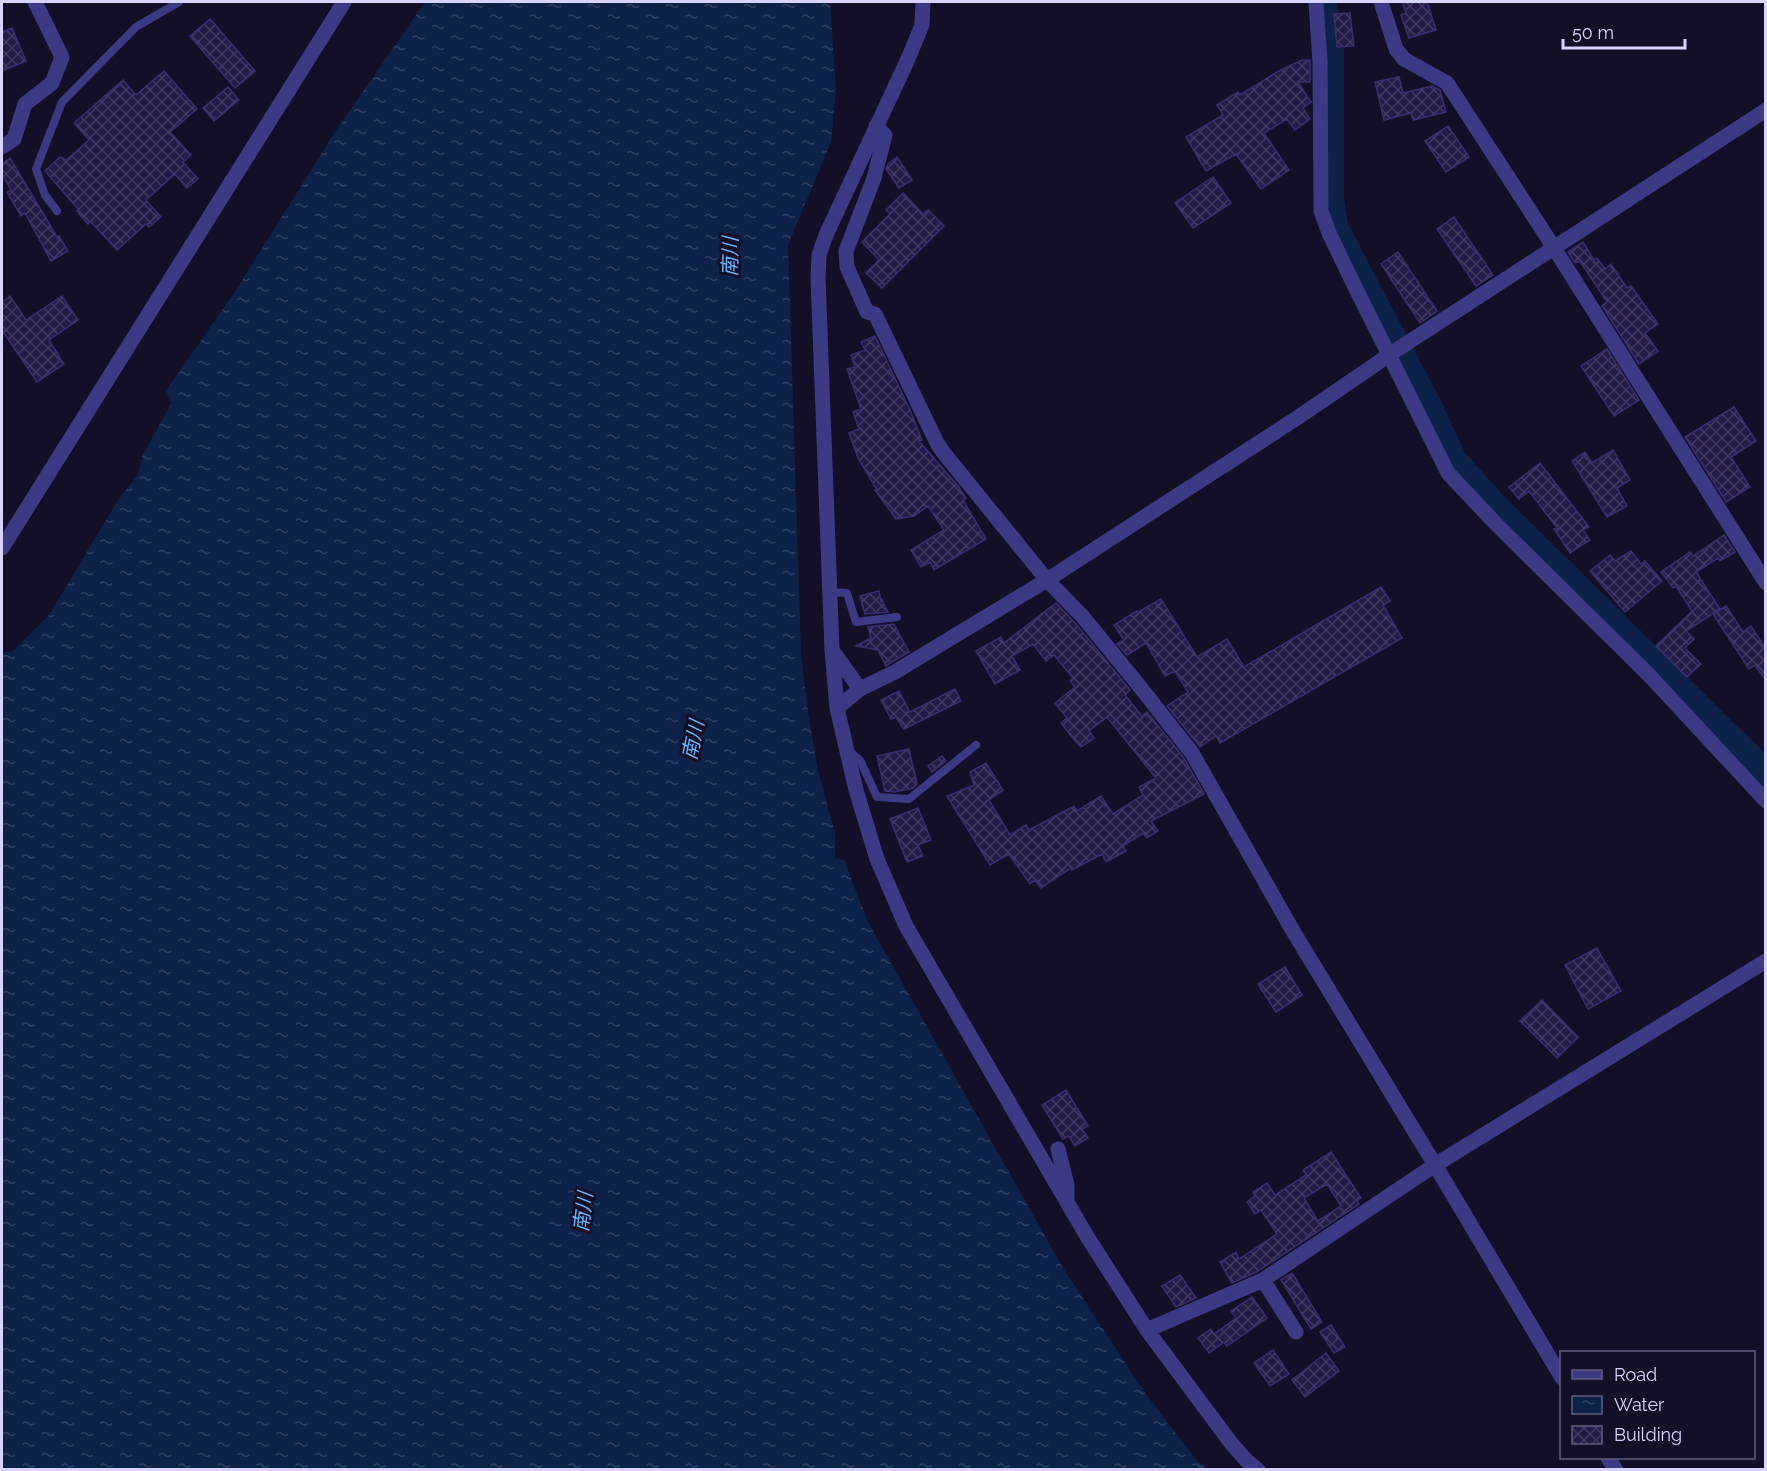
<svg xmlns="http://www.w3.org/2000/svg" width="1767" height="1471" font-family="Raleway,'Noto Sans JP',sans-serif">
  <defs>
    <pattern id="water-ripples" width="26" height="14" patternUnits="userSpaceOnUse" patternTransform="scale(1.5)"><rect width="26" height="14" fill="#0c2248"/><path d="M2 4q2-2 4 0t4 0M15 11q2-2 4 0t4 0" fill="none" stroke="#2f4163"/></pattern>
    <pattern id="building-cross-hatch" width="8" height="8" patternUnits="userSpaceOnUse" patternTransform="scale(1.5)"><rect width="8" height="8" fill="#241b47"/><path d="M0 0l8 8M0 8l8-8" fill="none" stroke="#433b63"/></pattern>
  </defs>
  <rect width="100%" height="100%" fill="#130f26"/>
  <path fill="url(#water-ripples)" d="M425 2H830L836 89 831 142 788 245 801 654 808 712 818 770 835 833V858L844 860 868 922 1063 1268 1145 1393 1197 1461 1209 1469H2V653L13 651 49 615 117 502 138 474 143 454 171 404 166 391 234 293 335 132Z"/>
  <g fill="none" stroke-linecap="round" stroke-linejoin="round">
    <path stroke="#0c2248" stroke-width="28" d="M1322 2 1330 52V197L1334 227 1429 408 1453 460 1495 507 1766 774"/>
  </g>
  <path fill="url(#building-cross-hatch)" stroke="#3b2d73" stroke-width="1.5" fill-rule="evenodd" d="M1402 2H1427L1436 30 1409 38 1401 15 1406 13Z
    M1350 13 1354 46 1337 47 1334 14Z
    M210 19 255 71 235 88 190 36Z
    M12 28 26 61 2 71V32Z
    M1302 60H1310V82H1298L1311 102 1303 108 1310 119 1295 130 1287 119 1264 133 1289 170 1261 189 1236 154 1206 171 1186 137 1223 115 1217 105 1238 92 1240 95 1277 72Z
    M164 71 197 109 170 132 191 155 183 162 198 179 187 188 175 174 146 200 161 217 149 227 146 224 117 250 91 222 88 224 77 211 79 210 45 171 60 157 66 160 89 140 74 123 123 80 136 95Z
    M1399 77 1403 93 1432 86 1440 90 1446 112 1413 120 1411 113 1384 120 1375 82Z
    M228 87 239 100 214 121 203 108Z
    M1448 126 1469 157 1446 172 1425 141Z
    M897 157 912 180 899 188 886 169 888 164Z
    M10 158 57 237 59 236 68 251 51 261 25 213 21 216 7 192 11 190 2 174V164Z
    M1213 177 1231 203 1193 228 1175 203Z
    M903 193 923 214 928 210 944 226 882 288 866 273 879 260 862 242 890 214 886 210Z
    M1454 217 1493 275 1476 286 1437 229Z
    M1583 242 1594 260 1597 258 1605 269 1611 264 1627 288 1631 286 1658 324 1645 333 1658 351 1639 364 1602 306 1607 302 1580 261 1575 263 1568 252Z
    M1398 252 1437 311 1420 323 1381 264Z
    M10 296 26 320 62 296 78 320 49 340 64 364 37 382 2 330V302Z
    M875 336 910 410 922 440 919 441 958 486 966 498 963 500 986 539 934 570 930 562 921 567 911 550 944 530 928 506 914 516 896 519 875 490H877L858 458 849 433 859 429 853 412 861 409 847 369 855 367 851 355 865 350 861 342Z
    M1607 349 1639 400 1614 416 1581 366Z
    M1734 407 1756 441 1731 457 1750 487 1726 502 1685 437Z
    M1613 450 1630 480 1617 488 1627 506 1607 517 1572 461 1585 452 1592 463Z
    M1540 463 1589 527 1583 530 1590 540 1570 553 1554 529 1557 528 1529 491 1519 499 1509 487Z
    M1724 535 1735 552 1720 561 1718 558 1696 572 1720 609 1686 631 1694 639 1685 648 1701 664 1687 677 1656 646 1692 611 1676 586 1673 588 1661 572 1690 552 1693 556Z
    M1631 551 1641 564 1645 561 1662 581 1625 612 1590 571 1610 555 1615 561Z
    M1381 587 1390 601 1383 605 1402 638 1220 743 1216 736 1200 747 1167 706 1188 692 1175 671 1165 676 1146 643 1127 655 1117 644 1124 640 1114 625 1137 611 1138 612 1161 599 1197 657 1227 639 1244 667Z
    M879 591 881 601 882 600 888 612 865 614 860 596Z
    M1056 603 1076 624 1130 690 1125 695 1142 716 1147 712 1184 758 1204 794 1151 821 1158 831 1147 838 1143 833 1123 846 1126 851 1106 862 1102 854 1072 870 1071 868 1041 888 1035 880 1030 884 1009 854 990 865 947 796 974 785 970 772 986 763 1003 790 989 800 1010 835 1026 825 1029 830 1074 806 1077 811 1101 796 1113 814 1143 795 1139 787 1156 778 1107 717 1089 731 1094 738 1081 747 1076 742 1061 723 1067 718 1055 703 1075 687 1070 681 1073 678 1054 655 1046 661 1033 644 1012 656 1020 670 995 684 976 651 1001 637 1004 643Z
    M1726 606 1743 632 1751 626 1766 649V681L1755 665 1749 669 1713 614Z
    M894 624 909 652 890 663 886 666 878 650 856 646 871 638 868 627Z
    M955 689 961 701 904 729 896 717 891 719 881 700 899 691 910 712Z
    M909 749 917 784 913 788 895 792 885 791 877 756Z
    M942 756 946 761 932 772 928 766Z
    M918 808 931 840 918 845 923 856 907 862 890 819Z
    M1597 948 1621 991 1588 1009 1565 965Z
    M1285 967 1302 995 1276 1012 1258 984Z
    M1542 1000 1578 1037 1557 1058 1520 1021Z
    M1066 1090 1088 1126 1082 1129 1088 1138 1075 1146 1069 1136 1063 1139 1042 1105Z
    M1331 1152 1361 1198 1357 1200 1359 1204 1258 1271 1232 1283 1220 1262 1236 1252 1239 1259 1277 1234 1261 1210 1255 1214 1247 1202 1255 1196 1253 1192 1267 1183 1275 1195 1306 1175 1303 1170ZM1327 1184 1341 1206 1318 1221 1304 1198Z
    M1292 1273 1322 1322 1311 1329 1281 1280Z
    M1180 1275 1196 1298 1176 1307 1162 1286Z
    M1252 1297 1267 1318 1227 1346 1224 1342 1209 1353 1198 1338 1211 1329 1214 1334 1236 1318 1231 1311Z
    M1331 1325 1345 1347 1334 1353 1320 1332Z
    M1273 1350 1289 1374 1270 1386 1254 1363Z
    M1326 1353 1339 1371 1305 1397 1292 1380Z"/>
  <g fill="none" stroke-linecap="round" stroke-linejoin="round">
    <path stroke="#3d3a85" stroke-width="8" d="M57 211 45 195 36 169 62 102 136 27 179 2
      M830 592 847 593 856 622 897 617
      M849 751 860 760 877 797 909 799 976 745"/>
    <path stroke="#3d3a85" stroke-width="15" d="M923 2 922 25 908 59 826 235 819 255 818 278 832 650 837 708 856 790 877 859 906 926 1088 1238 1147 1330 1231 1443 1246 1460 1258 1470
      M1316 2 1320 62 1321 211 1329 233 1355 287 1448 473 1497 525 1649 675 1766 801
      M1381 2 1396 49 1404 59 1447 83 1549 240 1766 583
      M876 126 885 135 874 178 846 251 847 267 867 312 875 314 937 443 943 452 1047 580 1083 617 1137 683 1192 753 1293 931 1435 1165 1562 1378
      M2 147 14 139 25 104 52 83 62 57 35 2
      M2 548 344 2
      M832 650 860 689
      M837 708 860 689 895 672 1047 580 1297 418 1395 351 1766 110
      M1058 1149 1067 1185V1200
      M1263 1280 1296 1332
      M1147 1330 1263 1280 1435 1165 1766 961
      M1608 1458 1616 1470"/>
  </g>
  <g text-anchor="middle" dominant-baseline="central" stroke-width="6" stroke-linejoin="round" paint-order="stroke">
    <g font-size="20" font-style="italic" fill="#62b6ff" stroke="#130f26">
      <text transform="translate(730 257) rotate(-89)">南川</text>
      <text transform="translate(693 740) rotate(-78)">南川</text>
      <text transform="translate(583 1212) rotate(-83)">南川</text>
    </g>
  </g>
  <rect width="1767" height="1471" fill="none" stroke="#d9d4ff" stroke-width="6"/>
  <rect x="1560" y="1351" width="195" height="108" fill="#130f26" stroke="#625e7d" stroke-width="1.5"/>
  <rect x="1572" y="1370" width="30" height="9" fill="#3d3a85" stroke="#625e7d" stroke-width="1.5"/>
  <text x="1614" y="1381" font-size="18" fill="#d9d4ff">Road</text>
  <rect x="1572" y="1396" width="30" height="18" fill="url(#water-ripples)" stroke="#625e7d" stroke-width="1.5"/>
  <text x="1614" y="1411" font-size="18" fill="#d9d4ff">Water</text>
  <rect x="1572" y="1426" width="30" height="18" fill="url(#building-cross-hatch)" stroke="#625e7d" stroke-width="1.5"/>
  <text x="1614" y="1441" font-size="18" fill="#d9d4ff">Building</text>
  <path d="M1563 39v9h122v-9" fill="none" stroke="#d9d4ff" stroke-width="3"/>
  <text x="1572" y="39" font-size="18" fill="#d9d4ff" stroke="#130f26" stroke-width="4.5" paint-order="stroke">50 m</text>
</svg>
